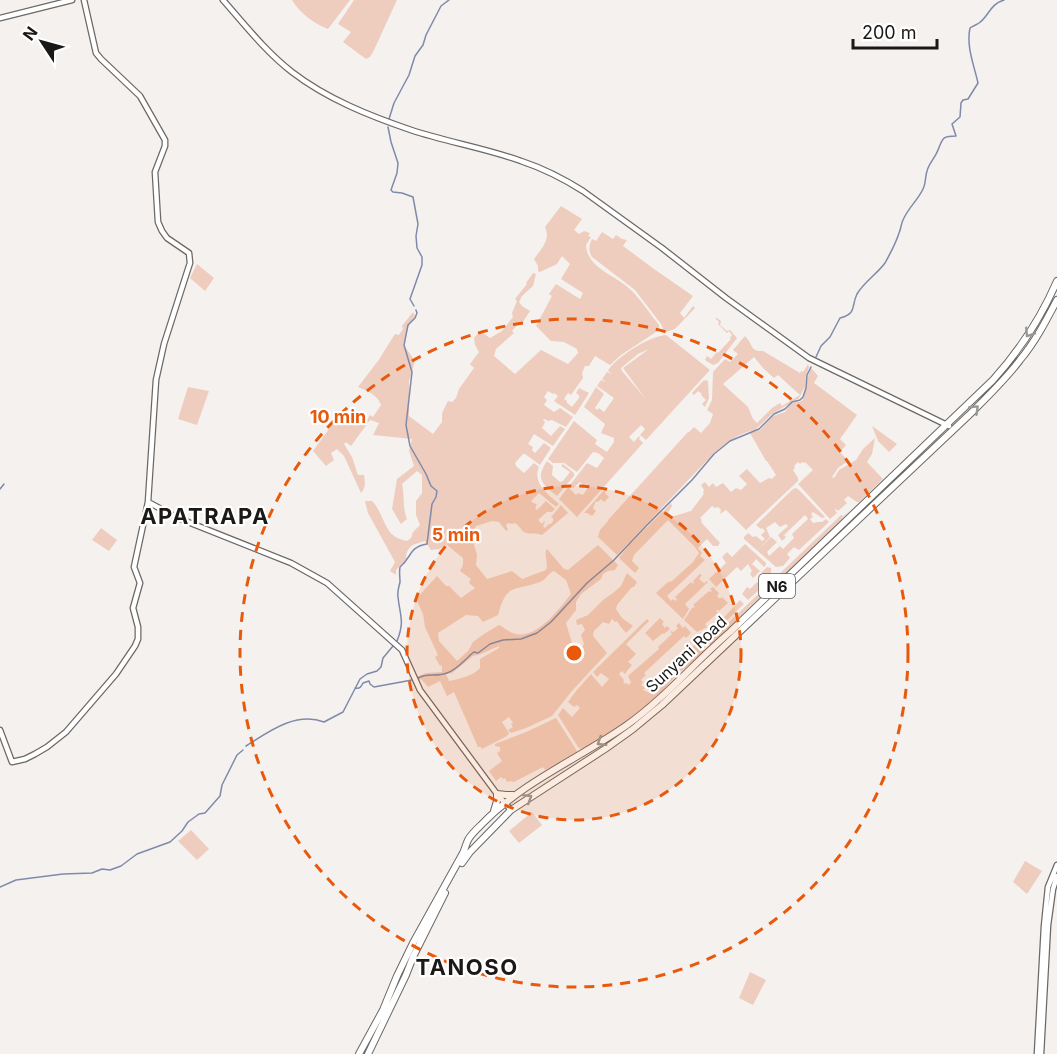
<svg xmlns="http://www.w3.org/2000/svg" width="1057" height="1054" font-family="Inter,sans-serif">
  <rect width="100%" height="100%" fill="#f5f1ef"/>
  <path fill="#eecdbe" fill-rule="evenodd" d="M292 0H350L328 29C314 24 299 12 292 0Z
    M354 0H397L374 50 370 57 366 59 343 42 351 32 338 24Z
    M561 206 582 219 574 230 579 234 584 231 590 233 588 236 591 237 586 245C587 269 618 276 632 291 642 301 650 314 659 325V330L621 355 610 365 595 356 589 366H585L582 373 583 378 571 395 568 393 564 399 567 401V403L572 407 579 398V395L576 393 579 388 589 393 575 415 554 401 558 396 554 393 553 394 548 391 544 397 547 400 544 405 554 412 560 408 573 417 566 427 552 420 548 421 544 419 543 420 545 422 542 428 551 436 560 426 565 429 553 446 534 434 528 444 533 447 532 450 535 453 544 443 551 448 540 465 525 454H523L515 463 516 466 524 473 534 463 539 467C532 483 548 494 559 504L556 507 539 493 531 501 533 503 537 504 535 508 537 510 546 501 555 509 552 512H547L538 520 542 524 544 521 545 522 543 526 545 528 549 524H551L553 521V518L551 517 561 505 568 513 542 535C536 532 528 535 524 532 520 529 520 526 515 523L512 524 508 523 506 525 508 530 506 531 499 522 492 521 476 526 471 534 477 555 476 565 487 579 512 571 522 579 546 570C549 563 543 555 547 549L564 569 568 570 598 545 618 565 615 570 608 571 603 574 601 579 581 594 576 602V610L566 623 574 650 581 649 584 644 581 635 585 630 582 624 577 625 576 620 588 615 603 600 613 593 621 586 627 573 637 582 634 587H632L617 605 616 609 622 618 633 626 626 633 620 626 617 621 615 622 612 619 609 624 603 622 594 631 593 636 607 653 571 692 552 716 526 728 511 733 508 730 513 727 511 724 513 723 509 717 502 722 509 733 507 736 482 749 481 747H478L454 692 447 696 440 681 428 687 421 679 418 681 417 677 426 673 442 672V665L440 666 435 657 438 655 425 627 423 614 416 599 437 576 446 586H449L461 598 475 588 469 583 471 579 460 571 463 565V558L447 545 439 549 431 550 425 541C414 544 406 546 406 559L396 570V575L390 571 395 562 368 513 365 501H372C382 511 384 528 393 535 396 538 402 540 407 541L411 538 413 532 420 525 416 515V501L422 493V475L417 471 402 484C405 497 402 506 407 519L401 524 392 509 397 479 414 466 409 451 412 439 373 435 379 423 370 420 351 446 346 442 344 444 352 457 358 475H364C365 481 366 488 361 493L344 456 337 449 331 453 334 460 326 466 313 451 342 411 355 426 360 421 365 423 370 415 373 417 381 405C378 395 367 391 358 387L378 361 395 334 399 335 403 329 402 326 413 312 415 316 408 327 403 344 415 361 409 381V416L433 434 442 422V413L448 401 452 402 456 398 459 389 474 368 470 364 479 352 475 345 474 338 480 331 490 338 502 331 513 317 512 313 517 301 515 299 527 284 526 283 533 273 536 274 533 286 522 296 519 302 522 306 530 311 521 325 519 323 512 331 514 333 496 349 494 356 515 374 541 350 568 364 578 353 577 349 564 342 551 341 536 326 552 296 549 294 556 284 580 299 583 293 561 279 570 264 562 256 557 264 540 272 538 271V266L534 259C541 249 551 240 545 227ZM554 571 566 580 571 594C560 608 537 639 516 634 510 633 505 628 499 625L484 634 473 642 468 651 457 661 439 641 438 633 466 615 478 616 483 622 498 615C507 582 513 592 540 582 546 580 548 573 554 571ZM499 646V648L480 659V668C473 676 459 679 449 681L446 674 452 673 473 656 481 654Z
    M602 232 613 239 616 235 622 239 627 240 623 246 654 269 693 296 680 313 684 318 693 306 695 308 675 329 666 332 664 331 661 324 635 290 592 257C588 250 589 246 592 239L596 241Z
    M197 264 214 278 205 291 190 278Z
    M715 318H717L721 321 720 325 727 331 730 330 737 338 718 363 713 365 705 360 707 356 711 359 717 352 718 353 731 339 730 338 732 335 729 331 727 333 718 324 719 322Z
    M666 335 710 370 646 440 640 435 645 429 641 425 629 437 634 442 639 436 640 438 639 439 643 443 577 517 559 499 568 487 576 495 578 493 583 495 589 486 586 484 584 486 580 482 573 488 570 485 587 463 597 468 604 458 598 453 593 452 577 472 564 463H553L548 459 574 421 597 440 595 444 607 452 614 442V438L601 433 605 424 584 407 596 387 604 394 595 408 597 410 599 408 604 412 614 398 597 386 601 380 606 382 602 379 607 372 612 374 608 371 609 369C619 356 649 336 666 335ZM649 349 623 368 645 398 622 371 621 368 638 354Z
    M745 336C753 344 750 352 763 351L800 373 801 371 803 372 808 364 809 367 806 376 805 387 799 398 772 414 755 430C741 432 725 443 714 453L617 555 598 537 600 530 608 521V520L688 432H689L694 427 701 433 710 423 713 414 707 410 712 400 713 372 725 359 730 362 738 354 733 350ZM754 357 764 369 774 378 778 375 800 395 782 406 780 403 772 408 757 423 753 419 748 407 723 384Z
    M811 368 818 376 814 383 857 415 840 439 846 445 840 452 848 461 838 468 832 477 834 478 839 470 856 460 863 449 875 438 872 454 867 462 883 479 859 502H857L848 496 844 500 847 503 838 511 836 509 835 510 837 513 830 519 798 484 813 470 805 462 803 463 802 462 800 464 798 462 794 466 795 468 793 470 798 478V481L746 530 726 510 720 514 721 510 718 507 715 508 712 506 700 518 702 520 701 522 720 543 718 546H713L707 539 698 548 702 553 700 556 705 560 667 596 671 601 673 599 675 601 677 599 675 597 691 582 693 584 694 582 693 581 700 574 702 575 699 579 704 583 707 581 708 582 685 604 689 609 683 619 656 593 668 582 672 581 693 562 699 553 695 547 668 520 634 555 632 561 639 568 635 573 619 558C634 537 654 522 671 503L672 506 667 514 671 517 691 511 704 494 703 493 704 490 701 485 705 482 709 487 713 483 716 487 723 483 731 492 736 488 741 490 747 484 739 476 747 469 760 483 769 478 772 479 776 475 767 461H766L750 433 760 430 773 416 785 412 791 403 802 401C807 390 806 378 811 368Z
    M706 380 708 381 709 398 705 407 702 404 706 400 701 395 702 394 698 391 694 395 692 393 703 381Z
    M188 387 209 391 197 425 178 419Z
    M872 426 897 444 889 452 878 441Z
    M547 461 553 466 552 475 560 482 563 481 570 472 561 466 563 464 574 473V476L557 496C542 484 535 479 547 461Z
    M793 489 796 488 799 490 825 517 822 518 813 512 811 514 813 517 810 519 813 523 818 522H822L826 519 829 522 799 550 794 547 787 554 790 558 783 566 776 567 744 539V537L748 533 753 537 756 536 762 541 765 539 761 535 765 531 762 528 761 529 756 525ZM805 515 808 519 792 534 794 538 783 549 780 546 769 556 767 552 777 542 771 537 758 550 770 537 766 528 775 522 780 527 786 524 788 526 778 535 782 541 786 537 784 535Z
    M604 490 606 491 605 493 609 497 604 502 601 499 598 502 596 501 593 508 596 511 592 516 587 513H584Z
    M850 511 842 518 843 520 710 645 709 643 713 639V635L728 623 841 515 843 516Z
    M101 528 117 540 109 551 92 540Z
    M745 544 766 563V565L764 567 756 559 752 564 760 571 753 578 750 574 752 571 748 564 741 571 737 567 716 587 709 579 726 563 722 557 727 552 732 557Z
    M767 567 771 568C773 581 756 592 748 600L742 594 747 587 750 589 757 582 759 583 762 580 758 576Z
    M713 587 719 593 717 596 720 599 722 597 728 603 719 611 717 610 716 611 718 613 705 624 707 627 697 632 684 620 692 608 695 607 693 605 709 591 710 592 712 591 710 589Z
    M740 600 744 604 721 626 717 628 715 627Z
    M660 618 664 622 662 624 665 628 667 626 670 629 664 634 663 633 653 641 645 633Z
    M647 619 649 621 626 644 636 654 628 662 632 665 626 672V673L625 674 622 671 619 674 624 680 623 682 625 684 626 683 629 685 631 682 628 676 659 649 658 647 672 634 670 631 674 632 678 628 676 626 679 623 683 628 685 626 691 633 686 638 684 636 644 673 646 675 641 680 643 682 641 685 645 688 643 690 654 695 668 680 663 675 667 669 674 668 693 650 691 648 699 641 703 646 702 649 704 651 685 668 681 671 680 670 673 675 674 678C669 683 664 690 658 695 637 715 608 739 581 749L578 747 558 715 563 708 572 717 580 708 577 705 574 707 568 702 576 691 591 674 602 687 609 679 601 673 597 677 593 672Z
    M556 718 577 751 576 753 545 770 543 767 514 782 510 781 507 782 505 778 503 779 501 777 496 781 489 771 502 761 497 753 500 751V747L495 746V744L526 732Z
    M532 812 542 825 519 843 509 831Z
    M191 830 209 849 197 860 178 841Z
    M1025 861 1042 871 1027 894 1013 882Z
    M750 972 766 980 753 1005 739 998Z"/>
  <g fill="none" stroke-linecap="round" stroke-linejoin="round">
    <path stroke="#7f8aaa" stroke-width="1.5" d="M389 119 394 103 409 75 415 56 423 45 426 35 441 6 449 0
      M388 127 391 142 398 163 397 173 391 190 393 192 402 193 413 197 418 224 416 236 417 248 422 257V265L410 299 414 306
      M816 357 821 346 830 337 840 318C857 314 851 306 857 294 864 282 877 274 885 263 890 254 896 243 899 233 901 229 901 224 903 220 908 208 918 200 923 189 926 183 925 177 927 171 929 163 935 158 938 150 943 138 942 136 956 136L952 124 960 117 961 103 963 100 968 99 978 83C974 65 966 46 970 28 973 26 976 25 979 23 989 16 990 4 1004 0
      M0 489 4 484
      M397 641C405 621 400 616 398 597 397 591 399 587 400 582 400 577 399 572 400 567 412 557 409 547 427 544L432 504 436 497 437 491 431 486 426 474 410 446 406 425 412 372 404 345 408 325 415 318 417 313 416 310
      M418 678C427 673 437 677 447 673 458 669 465 659 474 652L478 653 490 644 503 640 521 639 537 633 551 622 587 583 614 560 646 526 692 480 714 454 730 441 759 429 774 414 785 409 792 402 800 400 803 397 806 388 807 375 811 367
      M355 688C360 689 361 687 363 683L369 681 370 684 374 687 412 680
      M246 746C268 732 296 711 324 722L343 712 360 679 367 674 377 671 381 667 383 658 393 646
      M0 887 16 880 63 874 92 873 102 869 110 870 121 866 137 854 170 842 182 831 188 822 199 814 205 813 220 796 222 785 237 755 243 750"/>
    <g stroke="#6b6866" stroke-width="7">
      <path id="minor" d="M84 0 96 53 101 59 140 96 165 140V146L155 172 158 222 162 231 167 238 189 253 190 263 188 269 164 344 156 380 148 502 178 518 291 563 327 583 402 650 420 690 497 794 511 810
        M223 0C245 25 266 52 292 72 327 99 370 116 411 130 447 142 485 148 521 161 542 168 564 179 583 191L662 248 726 298 809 358 949 426
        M0 18 72 0
        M0 730 12 762 25 759 35 754 47 747 66 732 116 674 135 646 138 639V627L133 608 140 583 134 567 148 502
        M1037 1054 1044 926 1048 887 1057 865
        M1041 1054 1048 925 1053 889 1057 876"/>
    </g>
    <g stroke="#6b6866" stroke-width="8">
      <path id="major" d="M494 811 497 801V794L506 795H513
        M462 863 470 852 511 810 605 749 633 729 662 705 969 415C987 397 1005 380 1020 360 1035 342 1046 321 1057 300
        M359 1054 383 1010 397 976 413 943 463 853C465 849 466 844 468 840 471 834 478 828 483 823 524 781 580 758 627 725 665 698 695 662 730 632L993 380C1020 350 1041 318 1057 281
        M368 1054 406 975 413 957 445 893"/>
    </g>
    <use href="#minor" stroke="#fff" stroke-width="4.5"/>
    <use href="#major" stroke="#fff" stroke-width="6"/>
  </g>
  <defs><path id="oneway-chevron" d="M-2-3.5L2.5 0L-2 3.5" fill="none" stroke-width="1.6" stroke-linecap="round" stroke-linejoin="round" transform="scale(1.5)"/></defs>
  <g stroke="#989897">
    <use href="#oneway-chevron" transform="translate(1029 333) rotate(123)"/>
    <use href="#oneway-chevron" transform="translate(975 409) rotate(-44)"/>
    <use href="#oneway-chevron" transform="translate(601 742) rotate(148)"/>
    <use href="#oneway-chevron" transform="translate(528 798) rotate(-32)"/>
  </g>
  <circle cx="574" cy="653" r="167" fill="#e8590c" fill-opacity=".12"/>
  <g fill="none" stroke="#e8590c" stroke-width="3" stroke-dasharray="10 8">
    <circle cx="574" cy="653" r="167"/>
    <circle cx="574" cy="653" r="334"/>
  </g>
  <g text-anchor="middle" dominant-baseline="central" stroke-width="4.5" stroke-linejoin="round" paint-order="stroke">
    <rect fill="#fff" stroke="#5f5e5d" stroke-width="1.5" x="759" y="574" width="36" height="24" rx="4.5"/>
    <g font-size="15" font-weight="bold" fill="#1a1918">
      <text x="777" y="586">N6</text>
    </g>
    <g font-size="16" fill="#1a1918" stroke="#fff">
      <text transform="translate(686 654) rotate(-43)">Sunyani Road</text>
    </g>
    <g font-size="22" font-weight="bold" letter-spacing="1.5" fill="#1a1918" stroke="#fff">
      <text x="205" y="516">APATRAPA</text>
      <text x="467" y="967">TANOSO</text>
    </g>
  </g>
  <circle cx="574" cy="653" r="9" fill="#e8590c" stroke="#fff" stroke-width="3"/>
  <g font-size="18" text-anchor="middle" font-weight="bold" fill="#e8590c" stroke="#fff" stroke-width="4.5" stroke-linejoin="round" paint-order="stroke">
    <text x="338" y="423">10 min</text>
    <text x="456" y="541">5 min</text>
  </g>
  <g transform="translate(42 42) rotate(306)" stroke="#ffffff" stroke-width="4.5" paint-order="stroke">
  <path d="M0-4.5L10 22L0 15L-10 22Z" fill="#1a1918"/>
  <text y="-9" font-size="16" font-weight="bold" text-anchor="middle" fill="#1a1918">N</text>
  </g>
  <path d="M853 39v9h84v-9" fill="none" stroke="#1a1918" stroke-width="3"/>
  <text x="862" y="39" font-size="18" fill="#1a1918" stroke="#ffffff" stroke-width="4.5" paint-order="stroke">200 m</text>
</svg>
